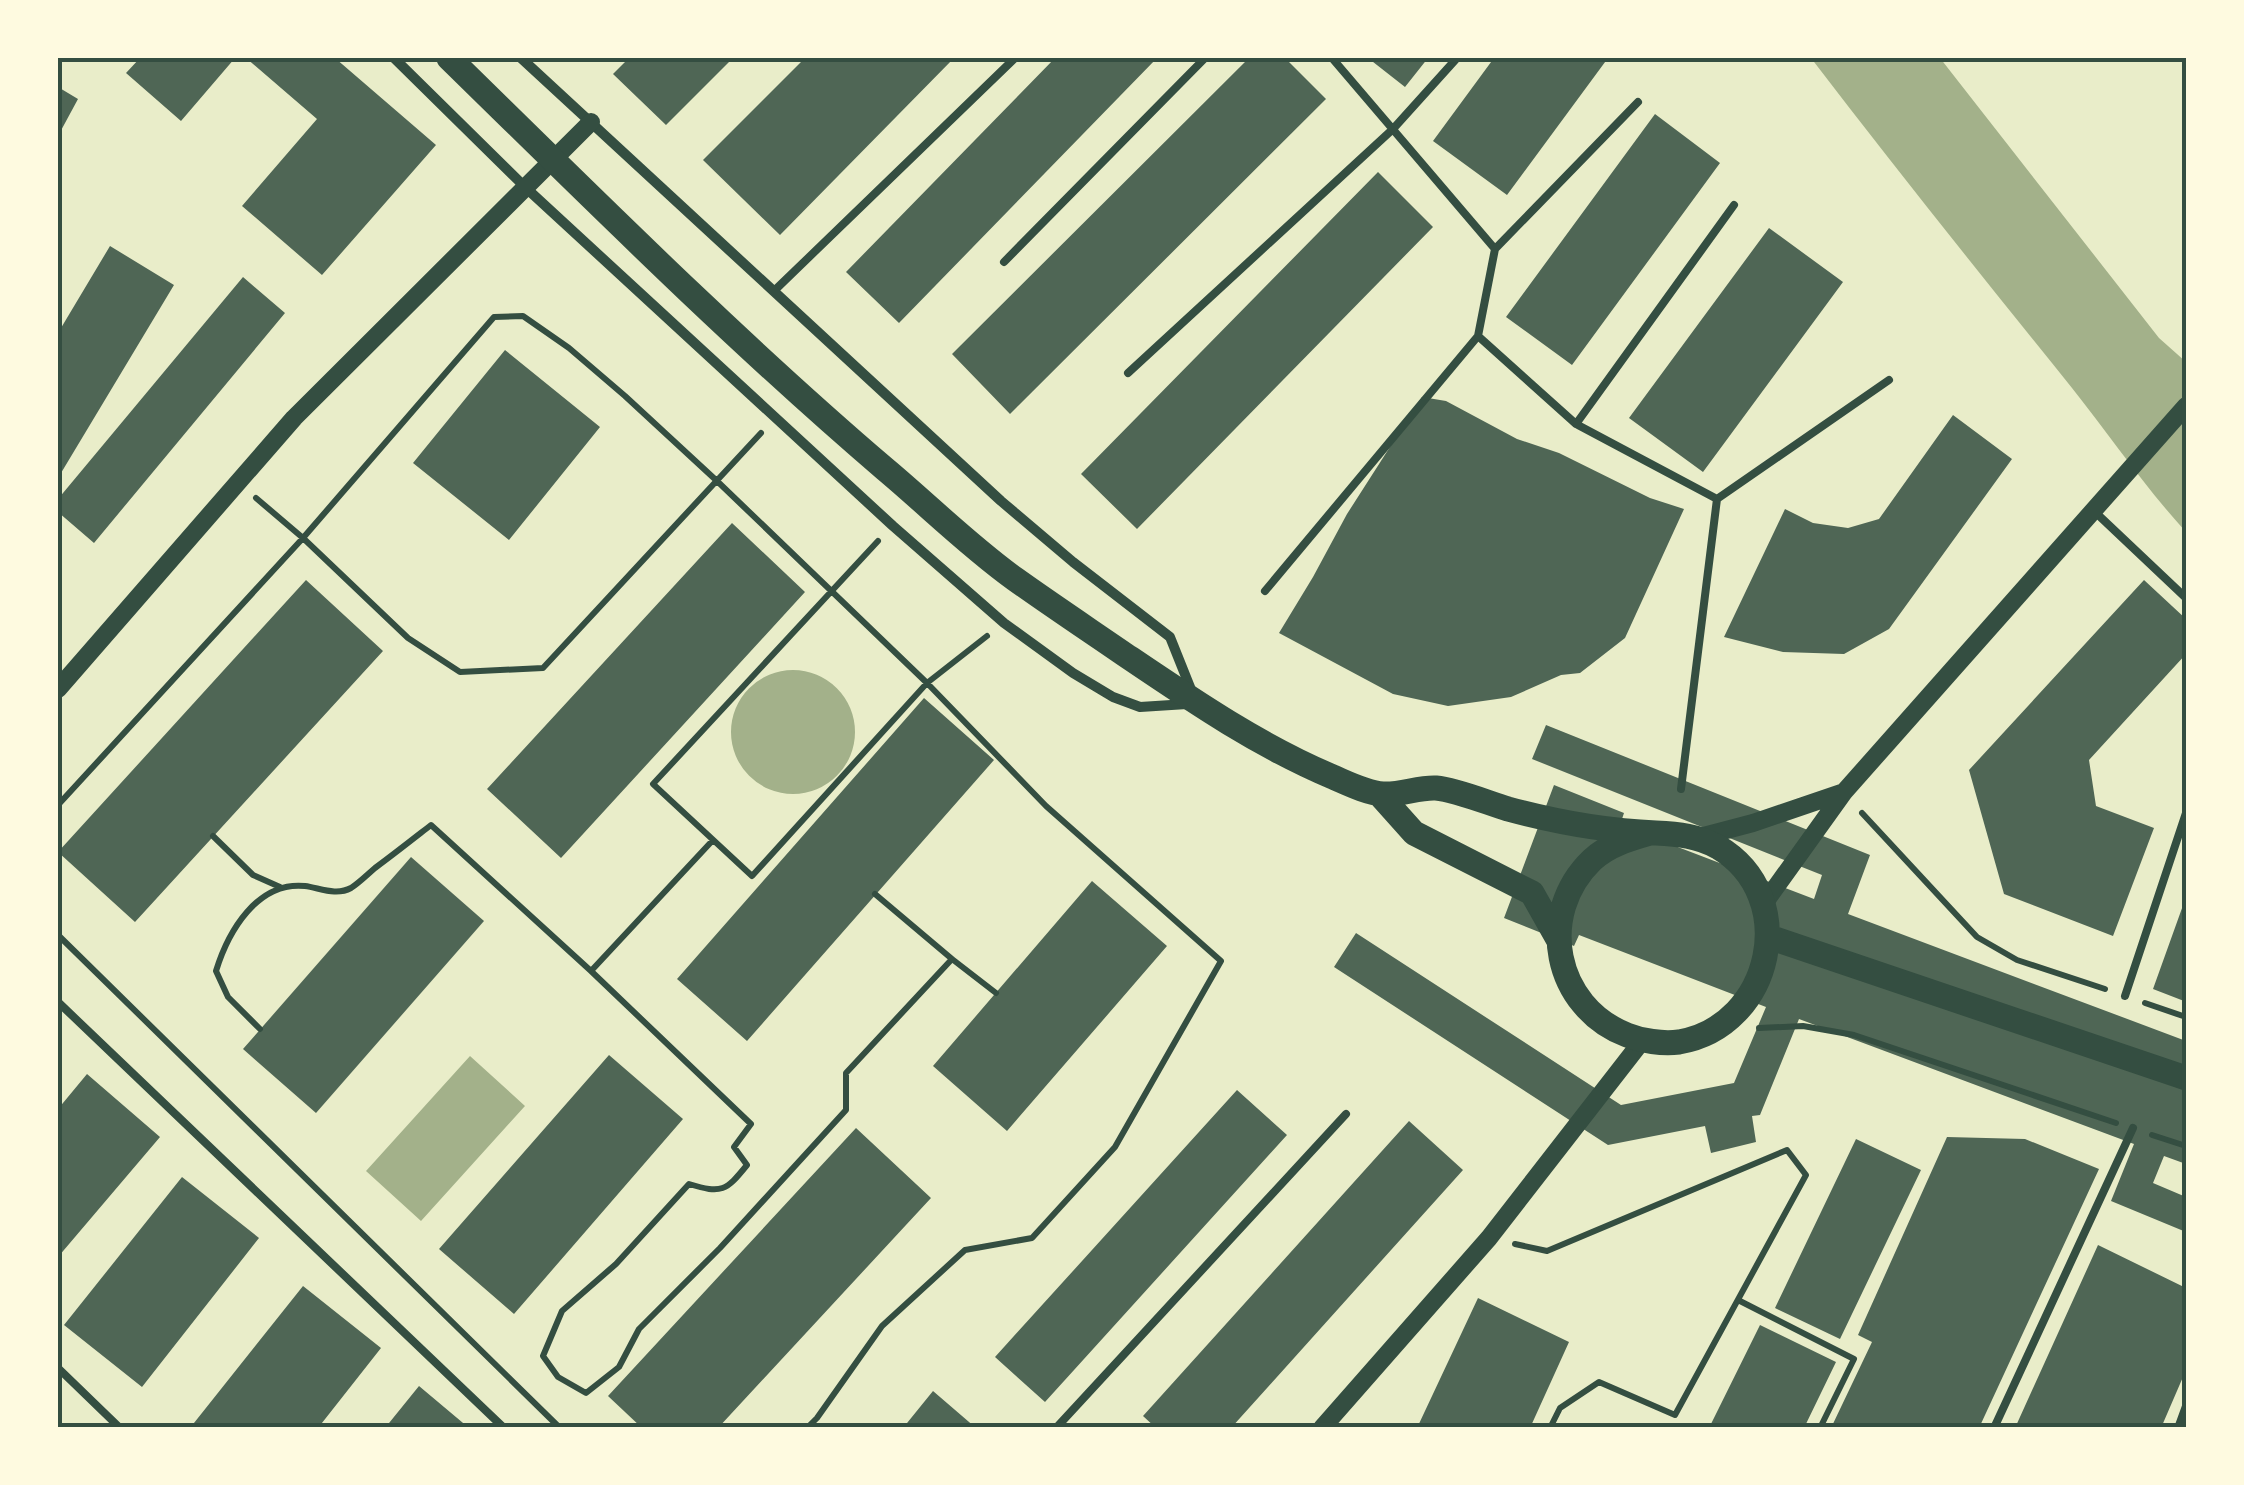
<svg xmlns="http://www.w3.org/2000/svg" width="2244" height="1485" font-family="'Open Sans',sans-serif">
  <rect width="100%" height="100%" fill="#e9edc9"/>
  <path fill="#a3b18a" d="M1811 58H1940L2159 338 2186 362V532C2145 487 2110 436 2072 388 1984 279 1896 169 1811 58Z
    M731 732a62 62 0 1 1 124 0a62 62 0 1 1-124 0Z
    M470 1056 525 1106 421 1221 366 1171Z"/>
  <path fill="#4f6655" d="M140 58H235L181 121 126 73Z
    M246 58H335L436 145 322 275 242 206 317 119Z
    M629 58H733L666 125 613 74Z
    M805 58H954L780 235 703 160Z
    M1055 58H1157L899 323 846 272Z
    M1249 58H1285L1326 99 1010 414 952 354Z
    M1368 58H1428L1405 87Z
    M1494 58H1608L1507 195 1433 141Z
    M58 87 78 99 58 136Z
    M1655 114 1720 163 1572 365 1506 317Z
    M1378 172 1433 227 1137 529 1081 474Z
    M1769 228 1843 282 1703 472 1629 418Z
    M110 246 174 285 58 478V333Z
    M243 277 285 313 94 543 58 512V499Z
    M505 350 600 427 509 540 413 463Z
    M1422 397 1446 401 1517 439 1559 453 1650 498 1684 509 1625 638 1580 673 1561 675 1511 697 1448 706 1393 694 1279 633 1313 577 1347 514Z
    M1953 415 2012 459 1889 629 1844 654 1783 652 1724 637 1785 509 1813 523 1848 528 1879 519Z
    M732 523 805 592 561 858 487 789Z
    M306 580 383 651 135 922 58 852Z
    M2144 580 2186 619V654L2089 760 2096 806 2154 828 2113 936 2004 894 1969 770Z
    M924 698 994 760 747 1041 677 979Z
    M1546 725 1870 855 1848 914 2186 1041V1164L2164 1156 2153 1183 2186 1197V1232L2111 1201 2134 1144 1799 1019 1760 1115 1752 1116 1756 1142 1711 1153 1705 1126 1608 1145 1334 967 1356 933 1621 1105 1734 1083 1766 1007 1579 935 1574 946 1504 918 1554 785 1624 813 1620 825 1814 899 1822 875 1532 759Z
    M411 857 484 921 316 1113 243 1049Z
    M1092 881 1167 946 1007 1131 933 1066Z
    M2186 897V994L2184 1001 2153 989Z
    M609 1055 683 1119 514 1314 439 1249Z
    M87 1074 160 1137 58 1257V1109Z
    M1237 1090 1287 1135 1045 1402 995 1357Z
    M1409 1121 1463 1170 1231 1428H1156L1143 1416Z
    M856 1128 931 1198 718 1428H642L608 1396Z
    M1947 1137 2025 1139 2099 1169 1979 1428H1831L1872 1342 1858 1335Z
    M1856 1139 1921 1170 1840 1339 1775 1308Z
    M182 1177 259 1238 142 1387 64 1325Z
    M2098 1245 2186 1288V1370L2161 1428H2015Z
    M303 1286 381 1348 318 1428H190Z
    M1478 1298 1569 1342 1530 1428H1417Z
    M1760 1325 1836 1362 1804 1428H1709Z
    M419 1386 469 1428H385Z
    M933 1391 976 1428H903Z"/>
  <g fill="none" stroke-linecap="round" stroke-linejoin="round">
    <path stroke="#344e41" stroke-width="6" d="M256 498 303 538 408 638 460 672 543 668 761 433
      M878 541 653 784 752 876 927 683 987 636
      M58 805 303 538 494 317 523 316 569 348 625 396 717 481 927 683 1046 806 1221 961 1115 1147 1032 1238 965 1250 882 1326 817 1418 807 1428
      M1862 813 1977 937 2017 960 2105 989
      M213 836 253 875 280 887
      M58 935 560 1428
      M952 959 996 993
      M591 971 751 1124 734 1147 747 1165C726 1191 722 1194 689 1184L616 1264 562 1311 543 1356 558 1377 586 1393 619 1367 639 1329 720 1248 846 1110V1073L952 959 875 894
      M2145 1003 2186 1017
      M1759 1028 1803 1026 1854 1035 2116 1123
      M260 1029 228 997 216 971C228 932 257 881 305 886 320 888 336 896 351 888 359 883 368 874 375 868 394 854 413 839 431 825L591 971 713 840
      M2152 1135 2186 1146
      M1515 1244 1547 1251 1787 1150 1806 1175 1675 1415 1599 1382 1560 1408 1550 1428
      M1738 1300 1854 1359 1820 1428"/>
    <path stroke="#344e41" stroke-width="8" d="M1332 58 1495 249 1478 336 1576 424 1717 499 1681 789
      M1495 249 1638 102
      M1004 262 1205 58
      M775 290 1015 58
      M1128 373 1393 129 1457 58
      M1576 424 1734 205
      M1717 499 1889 380
      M2094 511 2186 598
      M1265 591 1478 336
      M2125 996 2186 813
      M58 1002 504 1428
      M58 1368 120 1428
      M1056 1428 1346 1114
      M1994 1428 2133 1128
      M2178 1428 2186 1406"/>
    <path stroke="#344e41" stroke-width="10" d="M394 58 525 187 893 526 1004 623 1073 673 1113 697 1140 707 1187 704
      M521 58 1001 501 1073 562 1170 637 1192 692"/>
    <path stroke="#344e41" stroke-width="18" d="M58 689 294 418 591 122
      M1844 792 2186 406
      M1696 838 1753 823 1844 792 1763 905
      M1322 1428 1489 1238 1642 1041"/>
    <path stroke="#344e41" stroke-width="25" d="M449 58C591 197 733 339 885 469 928 505 969 546 1015 579 1050 604 1086 628 1121 652 1189 698 1257 745 1333 777 1347 783 1367 793 1383 794 1401 795 1419 787 1436 788 1457 790 1488 803 1508 809 1556 822 1606 831 1656 833 1678 834 1698 836 1718 847 1801 896 1773 1026 1679 1042 1662 1044 1642 1041 1627 1035 1554 1007 1536 914 1592 860 1608 845 1629 839 1650 833
      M1380 795 1414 833 1532 893 1558 939
      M1769 937 2186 1078"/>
  </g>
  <rect width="2244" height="1485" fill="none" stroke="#fefae0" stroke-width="120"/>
  <rect x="60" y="60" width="2124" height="1365" fill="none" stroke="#344e41" stroke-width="4"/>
</svg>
